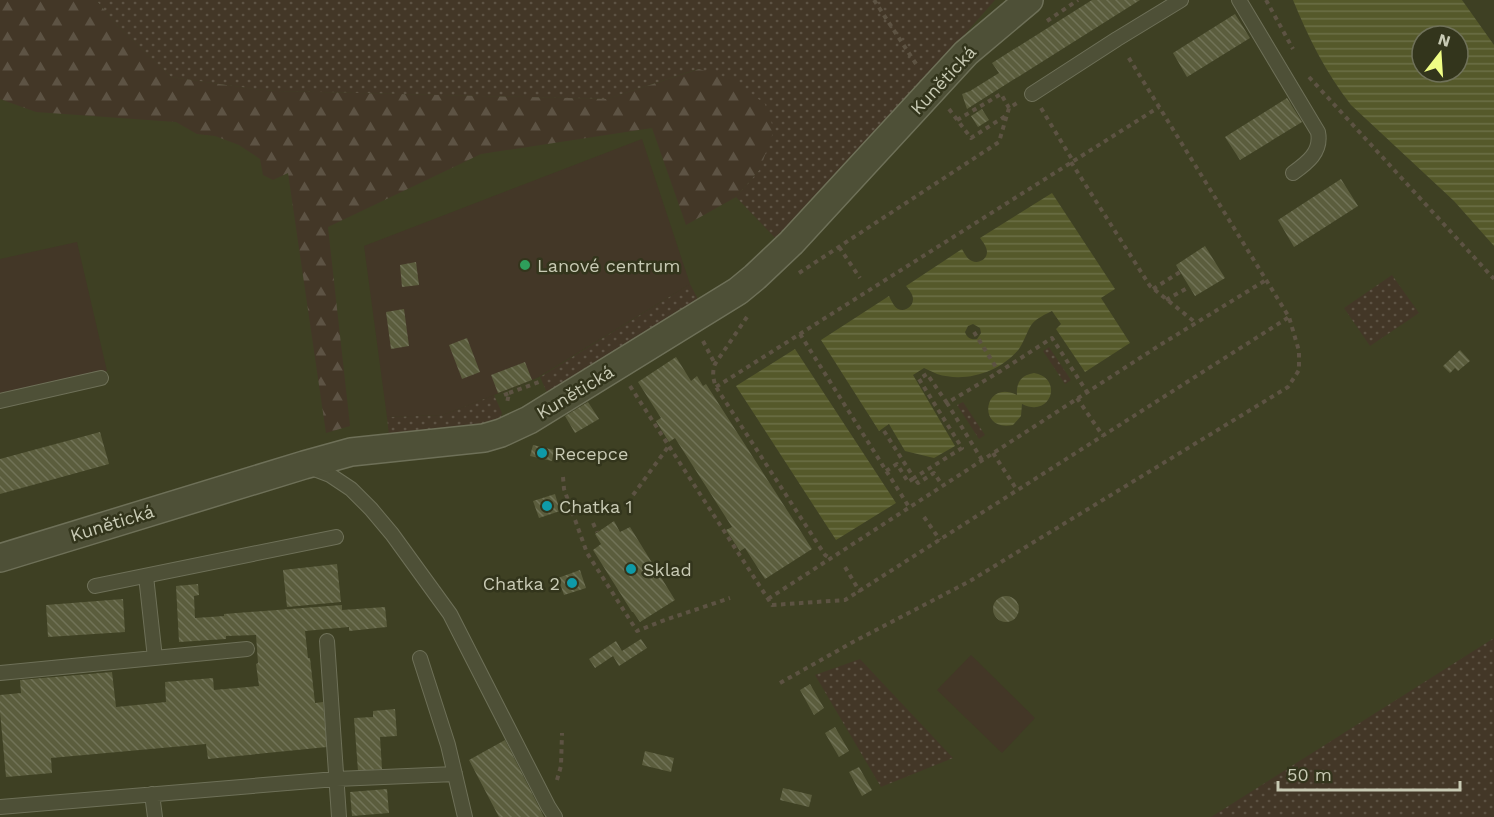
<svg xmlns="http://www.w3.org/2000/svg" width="1494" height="817" font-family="'Work Sans',sans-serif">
  <defs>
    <pattern id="green-dots" width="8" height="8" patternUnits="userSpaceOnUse" patternTransform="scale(1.5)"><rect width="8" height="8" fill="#433727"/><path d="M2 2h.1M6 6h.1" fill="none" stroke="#5d5344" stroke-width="1.8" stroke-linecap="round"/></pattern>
    <pattern id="forest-firs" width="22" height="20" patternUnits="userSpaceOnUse" patternTransform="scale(1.5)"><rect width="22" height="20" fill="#433727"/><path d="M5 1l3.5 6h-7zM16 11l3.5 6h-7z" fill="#5d5344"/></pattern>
    <pattern id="water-rules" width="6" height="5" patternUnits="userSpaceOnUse" patternTransform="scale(1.5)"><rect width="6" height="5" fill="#55592a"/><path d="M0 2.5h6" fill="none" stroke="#6c7046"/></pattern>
    <pattern id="building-back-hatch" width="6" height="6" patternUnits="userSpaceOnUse" patternTransform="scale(1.5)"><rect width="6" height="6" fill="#5b5d3d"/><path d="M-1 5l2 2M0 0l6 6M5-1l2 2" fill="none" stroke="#717357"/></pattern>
  </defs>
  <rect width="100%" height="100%" fill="#3e4023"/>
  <path fill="url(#green-dots)" d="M96 0H995L951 50 779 242 736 197 760 169 698 69 607 99 276 91 254 89 171 77 116 24Z
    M1392 275 1419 313 1370 346 1344 308Z
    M690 284 701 305 550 399 540 377Z
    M1049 347 1071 380 1065 384 1043 351Z
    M494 395 502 413 497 428 389 435 387 417 443 415Z
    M963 402 985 435 979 439 957 405Z
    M1494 638V817H1211Z
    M860 659 953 758 881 787 815 675Z"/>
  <path fill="url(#forest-firs)" d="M0 0H96L116 24 171 77 254 89 276 91 607 99 699 69 733 80 765 104 774 130 760 169 736 197 686 225 652 128 481 154 328 227 350 426 326 433 288 173 273 180 263 175 260 159 239 145 215 136 197 134 176 122 36 112 0 99Z"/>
  <path fill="#433727" d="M642 139 690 284 537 378 443 415 387 417 364 246Z
    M77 242 107 371 0 395V259Z
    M971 655 1035 718 1002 753 937 690Z"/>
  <path fill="url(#water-rules)" fill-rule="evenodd" d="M1293 0H1462L1494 45V246L1454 201 1351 105C1326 73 1308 37 1293 0ZM1422 36H1458V72H1422Z
    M1052 193 1115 289 1101 298 1130 343 1085 372 1056 329 1061 324 1052 311C1046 314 1037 318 1032 324 1028 329 1024 342 1019 349 1000 372 966 383 937 374 933 372 928 370 924 368L913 375 955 446 934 458 905 451 889 424 879 431 821 340 889 296C891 300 894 307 898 309 905 312 913 307 913 299 913 294 909 290 906 286L962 249C965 254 967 259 972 261 979 264 987 259 987 252 987 247 983 242 980 238ZM973 324 980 328 981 333 977 339C971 340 967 338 965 332L968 326Z
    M795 349 896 503 836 540 736 386Z
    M1034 373C1064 378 1051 419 1022 404L1021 416 1013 425C976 433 983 378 1017 395 1016 383 1021 375 1034 373Z"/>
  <path fill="url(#building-back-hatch)" d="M1092 0H1140L967 109 962 94 970 91 999 73 992 63Z
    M1235 14 1250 38 1187 77 1173 53Z
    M1287 98 1302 122 1240 160 1225 137Z
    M982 109 989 120 978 127 971 116Z
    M1341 179 1358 206 1294 247 1278 220Z
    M1205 246 1225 278 1195 296 1176 265Z
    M416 262 419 285 402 287 400 265Z
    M404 309 409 346 391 349 386 312Z
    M467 338 480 372 462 379 449 345Z
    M1460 350 1470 361 1458 371 1455 368 1450 373 1443 366Z
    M676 357 691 381 697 376 703 386 706 384 812 549 765 579 745 548 740 551 726 530 732 527 675 438 669 442 656 421 661 418 638 382Z
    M525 362 532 380 498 393 491 375Z
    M588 402 599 419 575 433 565 416Z
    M100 432 109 464 0 494V459Z
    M533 445 554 450 552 461 530 456Z
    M555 494 560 511 539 518 533 501Z
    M614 521 620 532 630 527 675 600 640 622 633 612H632L593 550 601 544 595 534Z
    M337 564 341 602 287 607 283 570Z
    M580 570 586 588 564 595 558 578Z
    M198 584 199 595 194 596 195 618 224 616V614L342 605V610L385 607 387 627 349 631V627L305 631 308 658H310L315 703 323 702 327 747 208 759 206 744 51 758 52 773 6 777 0 712V695L21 693 20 680 112 672 116 707 166 702 165 682 213 678 214 690 259 686 256 664 258 663 256 635 226 636V639L179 642 176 586Z
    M993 609a13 13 0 1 1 26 0a13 13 0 1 1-26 0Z
    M123 599 125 632 48 637 46 605Z
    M641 639 647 648 619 666 613 656 595 668 589 659 616 641 622 651Z
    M810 684 824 708 814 715 800 690Z
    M395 709 397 736 380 737 382 769 358 771 354 718 373 717V711Z
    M835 727 849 751 839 757 825 733Z
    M505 740 544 817H499L469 760Z
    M645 751 674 758 671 772 642 765Z
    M859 767 872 790 862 796 849 772Z
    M783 788 812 795 809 807 780 800Z
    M387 789 389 813 352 816 350 792Z"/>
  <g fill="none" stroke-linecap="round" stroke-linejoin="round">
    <g stroke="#6e7058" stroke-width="16">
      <path id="lane" d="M1239 0 1318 132C1322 152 1307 163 1293 173
        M1032 94 1117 39 1181 0
        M0 401 101 378
        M309 467 330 475 351 489 371 509 392 534 450 614 548 806 555 817
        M146 576 155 658
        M95 586 336 537
        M327 641 339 817
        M420 658 448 745 465 817
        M0 673 247 649
        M152 794 155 817
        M0 807 336 779 455 774"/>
    </g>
    <g stroke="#6e7058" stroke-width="30">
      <path id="street" d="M0 558 304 465 351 452 484 438 501 433 529 420 738 291 755 277 791 243 966 53 1029 0"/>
    </g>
    <path stroke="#5d5343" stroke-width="4" stroke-dasharray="4.5 4.5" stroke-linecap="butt" d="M874 0 918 67
      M1266 0 1293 49
      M1047 21 1078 0
      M1309 77 1494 279
      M1041 108 1073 161
      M949 109 971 138 1007 115
      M957 120 1001 94 1009 108
      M1071 162 1150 286 1196 323
      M839 247 860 278
      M799 273 999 142 1009 108 1017 103
      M1153 289 1180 272
      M1166 300 1189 287
      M747 317 715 364C712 372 713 379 716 387L825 555 830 558
      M974 332 999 372
      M800 334 909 507
      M703 341 715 364
      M630 386 772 605 845 600 1289 317
      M716 387 1159 107
      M509 393 539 382
      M504 395 509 393 507 403
      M1077 398 1103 436
      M884 431 914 478 962 448 919 379 927 374 947 403
      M993 453 1017 490
      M982 460 947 403 999 372 1052 338 1087 392
      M886 471 897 464 908 482 914 478 918 483 934 473 942 485
      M563 477 564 489 587 553 637 631 662 621 730 598
      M633 495 668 447
      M924 517 940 540
      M593 523 597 532
      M845 567 860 592
      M768 599 1160 345 1266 280
      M780 683 853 642 970 581 1288 387 1299 370V351L1289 317 1127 55
      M557 780 561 766 562 733"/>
    <use href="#lane" stroke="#4e5037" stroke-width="14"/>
    <use href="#street" stroke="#4e5037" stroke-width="27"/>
  </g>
  <circle fill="#2e9e5b" stroke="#33351c" stroke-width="2" cx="525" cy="265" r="6"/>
  <g fill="#0f9aa8" stroke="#33351c" stroke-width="2">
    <circle cx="542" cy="453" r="6"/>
    <circle cx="547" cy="506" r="6"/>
    <circle cx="631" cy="569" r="6"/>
    <circle cx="572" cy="583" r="6"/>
  </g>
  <g text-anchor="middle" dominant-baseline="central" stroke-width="5" stroke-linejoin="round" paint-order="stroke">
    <g font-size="18" fill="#c8cab4" stroke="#33351c">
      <text transform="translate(943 80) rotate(-47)">Kunětická</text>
      <text transform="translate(575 392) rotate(-31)">Kunětická</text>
      <text transform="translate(112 523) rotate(-17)">Kunětická</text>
    </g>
    <g font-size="18" fill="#c8cab4" stroke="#33351c" text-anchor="start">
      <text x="537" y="265">Lanové centrum</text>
      <text x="554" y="453">Recepce</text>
      <text x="559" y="506">Chatka 1</text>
      <text x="643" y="569">Sklad</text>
      <text x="560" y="583" text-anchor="end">Chatka 2</text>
    </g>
  </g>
  <g transform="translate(1440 54) rotate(17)"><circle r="28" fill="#33351c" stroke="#6f7159" stroke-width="1.5"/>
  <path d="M0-4.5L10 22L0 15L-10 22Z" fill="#f0fe85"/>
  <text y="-9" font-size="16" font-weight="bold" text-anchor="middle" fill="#c8cab4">N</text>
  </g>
  <path d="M1278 781v9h182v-9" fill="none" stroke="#c8cab4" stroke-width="3"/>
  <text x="1287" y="781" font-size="18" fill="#c8cab4" stroke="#33351c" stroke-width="4.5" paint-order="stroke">50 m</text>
</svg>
